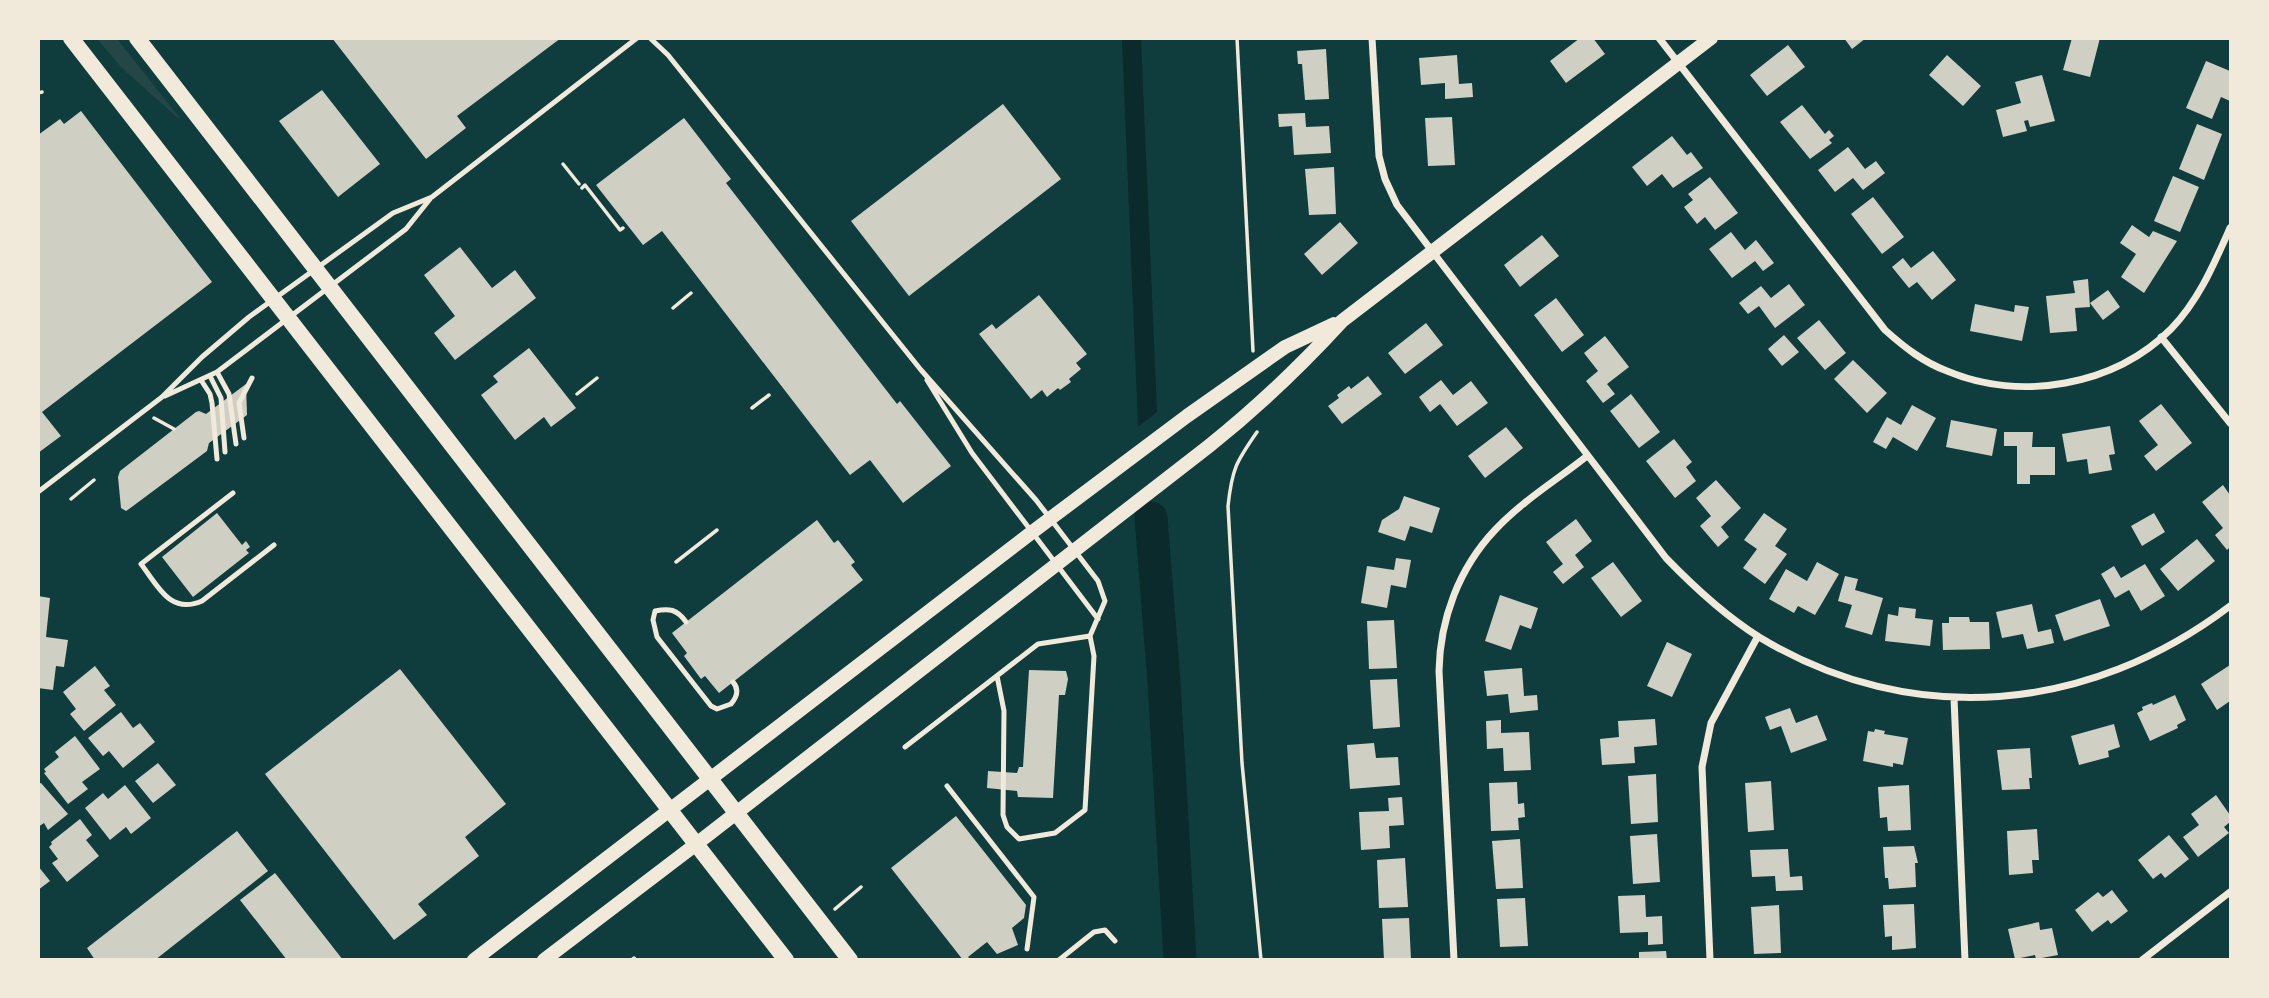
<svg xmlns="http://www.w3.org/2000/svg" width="2269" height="998" font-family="'DM Sans',sans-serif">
  <rect width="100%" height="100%" fill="#0f3d3e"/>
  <path fill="#244646" d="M97 39H117L179 117 178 118 123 69Z"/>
  <path fill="#0a2a2b" d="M1122 39H1141L1157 412 1138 427Z"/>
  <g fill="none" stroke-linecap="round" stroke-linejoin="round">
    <path stroke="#0a2a2b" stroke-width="33" d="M1151 518 1164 682 1180 960"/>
  </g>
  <path fill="#cfcfc3" d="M332 38H561L457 116 466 128 426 159Z
    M1580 38H1593L1605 54 1566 83 1550 61Z
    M1844 38H1866L1852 49Z
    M2072 38H2100L2090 77 2063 70Z
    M1788 45 1805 67 1767 96 1750 75Z
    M1326 49 1329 99 1305 100 1302 64H1298L1297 51Z
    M1457 55 1459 84 1472 83 1473 97 1445 99V83L1421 85 1419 58Z
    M1947 55 1981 86 1963 106 1929 75Z
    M2206 61 2230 71V101L2221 97 2212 119 2186 108Z
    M2042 75 2055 121 2030 127 2028 120 2024 121 2027 131 2003 137 1996 110 2021 103 2015 82Z
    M322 90 380 164 338 197 279 121Z
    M1003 104 1061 179 909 296 851 221Z
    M1802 105 1825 134 1829 130 1834 136 1829 140 1832 143 1810 159 1780 122Z
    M81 111 212 282 42 412 61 436 38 453V135L60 119 64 124Z
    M1305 113 1306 127 1329 126 1331 153 1294 155 1292 126 1279 127 1278 114Z
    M1452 117 1455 165 1428 166 1425 118Z
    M684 118 731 179 726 183 897 404 900 401 951 466 903 503 870 460 850 475 662 231 643 245 596 185Z
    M2197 124 2222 134 2204 180 2179 169Z
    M1672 136 1687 155 1691 152 1703 168 1673 188 1662 174 1647 186 1632 167Z
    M1848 147 1865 169 1876 161 1885 173 1863 190 1853 178 1835 192 1818 170Z
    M1334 167 1336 214 1309 215 1305 169Z
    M2173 176 2199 187 2180 232 2154 221Z
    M1710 177 1738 213 1715 230 1705 217 1697 224 1684 207 1693 200 1688 194Z
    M1873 197 1904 237 1882 254 1851 214Z
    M1340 222 1358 243 1322 275 1304 254Z
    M2132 225 2149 237 2153 231 2177 241 2144 293 2121 277 2136 254 2120 243Z
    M1731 232 1745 250 1756 240 1774 263 1763 271 1755 261 1732 278 1709 249Z
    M1542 235 1559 256 1520 287 1504 265Z
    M460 247 492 288 515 270 536 298 455 360 434 333 455 316 424 275Z
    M1933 251 1956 280 1932 300 1917 282 1909 288 1892 267 1903 258 1911 268Z
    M2088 279 2090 307 2075 308 2077 331 2050 333 2046 296 2075 293 2073 281Z
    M1789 284 1805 305 1775 328 1759 306 1748 314 1739 303 1761 286 1771 298Z
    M2108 290 2120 307 2103 320 2090 303Z
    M1039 295 1087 354 1076 363 1081 369 1069 379 1071 382 1060 390 1058 388 1047 397 1042 390 1031 399 979 334 992 324 996 329Z
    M1556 298 1584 335 1562 352 1534 315Z
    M1975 304 2014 312 2015 305 2029 307 2022 341 1970 331Z
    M1819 320 1846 353 1825 370 1797 338Z
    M1426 323 1443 345 1405 374 1388 353Z
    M1784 335 1799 352 1782 366 1768 349Z
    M1605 336 1629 367 1607 384 1615 394 1603 403 1586 381 1598 371 1584 353Z
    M529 348 576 408 551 427 544 417 515 440 481 395 498 382 493 376Z
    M1853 360 1887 393 1867 413 1834 379Z
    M1368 376 1382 394 1342 424 1328 406 1339 398 1337 395 1349 386 1351 389Z
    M1441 380 1453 395 1471 381 1488 403 1457 426 1440 404 1430 412 1419 397Z
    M246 384 247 415 209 443 207 451 129 509 126 511 121 508 118 477 120 471 196 412 199 411 206 414Z
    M1631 394 1660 432 1639 448 1610 411Z
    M2161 404 2192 443 2156 471 2144 456 2158 445 2139 421Z
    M1912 405 1936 418 1917 451 1893 437 1886 449 1873 442 1887 417 1901 425Z
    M1951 420 1997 429 1992 456 1946 447Z
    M2110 426 2115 454 2109 455 2112 470 2089 474 2087 459 2067 462 2062 434Z
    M1506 427 1523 448 1485 478 1468 456Z
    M2004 432H2033L2032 447H2055V475H2030V484H2017V446H2004Z
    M1674 439 1692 462 1686 467 1696 481 1675 498 1646 461Z
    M1716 480 1741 508 1721 527 1729 537 1718 547 1700 526 1711 516 1696 498Z
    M2223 485 2230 495V547L2227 550 2215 535 2223 528 2202 502Z
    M1404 496 1440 508 1432 533 1410 526 1405 541 1378 532 1382 520 1399 509Z
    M217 513 242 545 246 541 250 547 246 550 249 553 193 597 162 557Z
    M1764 513 1787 529 1775 546 1787 554 1765 584 1743 568 1757 549 1744 540Z
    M2154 513 2165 532 2142 546 2131 526Z
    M1576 519 1592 541 1575 555 1584 567 1563 584 1553 572 1563 564 1546 542Z
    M817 520 834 543 838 540 855 562 851 565 863 580 719 693 705 676 701 679 684 656 687 653 672 633Z
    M2197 539 2215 561 2178 591 2160 569Z
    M1396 558 1411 560 1406 588 1391 585 1387 608 1361 603 1367 566 1394 570Z
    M1613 562 1642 601 1621 617 1591 578Z
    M1817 562 1839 574 1815 615 1798 606 1794 613 1769 599 1786 569 1807 581Z
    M2145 564 2165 596 2141 611 2129 590 2115 598 2101 574 2114 566 2121 578Z
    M1845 576 1858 579 1855 590 1883 598 1872 635 1845 627 1852 605 1838 601Z
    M1500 595 1538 608 1531 629 1520 625 1511 650 1485 641Z
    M38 596 50 598 46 637 68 640 64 667 56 666 53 690 38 688Z
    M2100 599 2110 626 2064 641 2055 615Z
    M2032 604 2038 632 2051 629 2054 643 2027 649 2023 634 2002 638 1996 612Z
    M1899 607 1916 609 1915 618 1933 620 1930 646 1885 641 1888 614 1898 616Z
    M1949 617H1969L1970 622H1989L1990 649 1943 650 1942 623H1949Z
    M1394 620 1397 668 1369 669 1367 621Z
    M1667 642 1692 654 1672 697 1647 686Z
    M2230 665V701L2217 710 2201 684Z
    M95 666 110 686 104 690 116 705 84 731 70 714 76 709 63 692Z
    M1522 668 1524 696 1537 695 1538 710 1510 713 1508 694 1487 696 1484 671Z
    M400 669 506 804 465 837 479 856 418 904 427 915 394 940 265 774Z
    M1029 670 1066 671 1068 679 1065 695H1059L1053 798 1018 797 1017 791 987 788 988 771 1017 773 1019 767H1023Z
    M1397 679 1400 727 1373 729 1370 680Z
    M2175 695 2186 720 2177 725 2178 728 2150 741 2137 713 2143 710 2142 707 2152 703 2153 705Z
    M1790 708 1796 723 1817 715 1827 740 1791 753 1781 726 1770 730 1765 717Z
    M121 712 133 728 140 723 155 742 123 768 109 751 103 756 88 738Z
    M1655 719 1657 745 1634 747 1635 763 1602 765 1600 739 1619 737 1618 721Z
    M1501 720V733L1529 732 1531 770 1504 771 1503 748 1487 749 1486 721Z
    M2114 724 2120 747 2108 751 2109 757 2079 765 2071 736Z
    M1875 729 1885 731 1884 734 1908 738 1903 765 1893 763V767L1863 761 1868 731 1874 732Z
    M75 736 100 769 82 782 88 789 68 804 44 773 46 772 44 769 59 757 55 752Z
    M1374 743 1376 758 1398 757 1400 785 1350 789 1347 745Z
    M2030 748 2032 778H2029L2030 789 2002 790 1997 750Z
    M158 763 176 785 153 803 135 781Z
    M1656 774 1658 822 1631 824 1628 776Z
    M1771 781 1774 830 1748 832 1745 783Z
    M1517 782 1518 804 1524 803 1525 817 1518 818 1519 830 1491 831 1489 783Z
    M41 783 68 814 48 830 44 823 38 827V784Z
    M125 785 151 818 131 834 126 827 110 840 85 808 103 793 108 799Z
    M1909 785 1911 830 1888 831 1887 817 1880 818 1878 787Z
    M2216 795 2230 815V822L2224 827 2229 833 2198 857 2183 837 2199 825 2191 814Z
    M1402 797 1404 825 1389 826 1390 848 1361 850 1359 812 1389 811 1388 798Z
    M956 816 1026 905 1024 918 1012 928 1018 945 997 954 987 942 968 957 971 960H963L891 868Z
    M80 819 92 835 86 840 99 856 67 882 52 863 58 859 49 847 52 844 51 842Z
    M2037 829 2039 860H2032L2033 873 2009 875 2007 831Z
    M237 831 268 871 155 960H95L87 948Z
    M1657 834 1660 882 1633 884 1630 836Z
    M2169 835 2189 859 2165 878 2161 873 2153 879 2138 860Z
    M1520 839 1523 888 1496 889 1492 841Z
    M1914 846 1918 863H1915L1916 887 1889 889 1888 878H1885L1883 847Z
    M1788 849 1790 877 1802 876 1803 890 1776 891 1775 876 1752 877 1750 850Z
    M1405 858 1408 907 1379 908 1377 860Z
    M38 866 50 881 38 890Z
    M275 873 343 960H287L240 900Z
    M2112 890 2128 911 2111 924 2108 920 2092 932 2075 910 2098 892 2103 897Z
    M1645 895 1646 917 1662 916 1663 944 1648 945V932L1620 933 1618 896Z
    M1525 898 1528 946 1500 947 1497 899Z
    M1914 904 1916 948 1892 950V936L1885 937 1883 905Z
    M1779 905 1781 953 1754 954 1751 907Z
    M1409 918 1411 960H1384L1382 919Z
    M2039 922 2040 930 2052 928 2058 955 2036 959 2035 955 2015 959 2008 929Z
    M1666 951 1667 960H1639V952Z"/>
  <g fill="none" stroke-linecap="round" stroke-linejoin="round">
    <path stroke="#f1e9da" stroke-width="3.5" d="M1237 38 1253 351
      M38 93 42 92
      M563 164 579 184
      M582 188 585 185 620 230 623 228
      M673 308 691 293
      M577 394 597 378
      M752 408 769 395
      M154 418 174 429
      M1257 432C1236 462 1232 469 1228 506L1242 763 1261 960
      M71 499 94 480
      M676 562 717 530
      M835 909 861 887"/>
    <path stroke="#f1e9da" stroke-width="5" d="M650 38 668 55 921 370 1036 500 1098 581 1105 601 1090 636 1038 644 905 747
      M217 372 229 394 236 444
      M210 376 221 398 225 452
      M201 380 210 394 212 403 217 459
      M927 380 972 453 1098 619
      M165 396 217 372 406 229 430 199
      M244 438 239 403 252 378
      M38 492 162 397 202 357 249 317 393 213 432 197 637 38
      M233 493 141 564C158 586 170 615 202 601L274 545
      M686 622C677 609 669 608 655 611L653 620 657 637 711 706 717 709 731 704C737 697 739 689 733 682
      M997 676 1004 711 1003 815 1007 827 1019 839 1055 833 1085 810 1094 656 1090 636
      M947 786 1034 897 1027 949
      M633 960 634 959
      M1059 960 1094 932 1105 930 1115 941"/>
    <path stroke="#f1e9da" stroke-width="7" d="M1372 38 1379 156 1385 179 1397 205 1666 558C1694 587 1724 615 1759 637 1913 730 2089 713 2230 606
      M1659 38 1885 330C1904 347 1923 362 1947 371 2021 402 2114 386 2171 329 2199 300 2214 264 2230 228
      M2161 337 2230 423
      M1954 698 1965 960
      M1454 960 1439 671C1440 619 1459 568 1495 530 1522 501 1557 480 1587 456
      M1710 960 1702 767 1711 723 1758 636
      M2142 960 2230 892"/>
    <path stroke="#f1e9da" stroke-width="14" d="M474 960 1031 533 1187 416 1285 347 1334 324
      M544 960 695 845 1209 446C1259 406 1299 368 1342 321L1711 38"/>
    <path stroke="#f1e9da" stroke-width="16" d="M71 38 786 960
      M137 38 850 960"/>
  </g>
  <rect width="2269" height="998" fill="none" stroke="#f1e9da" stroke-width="80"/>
</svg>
